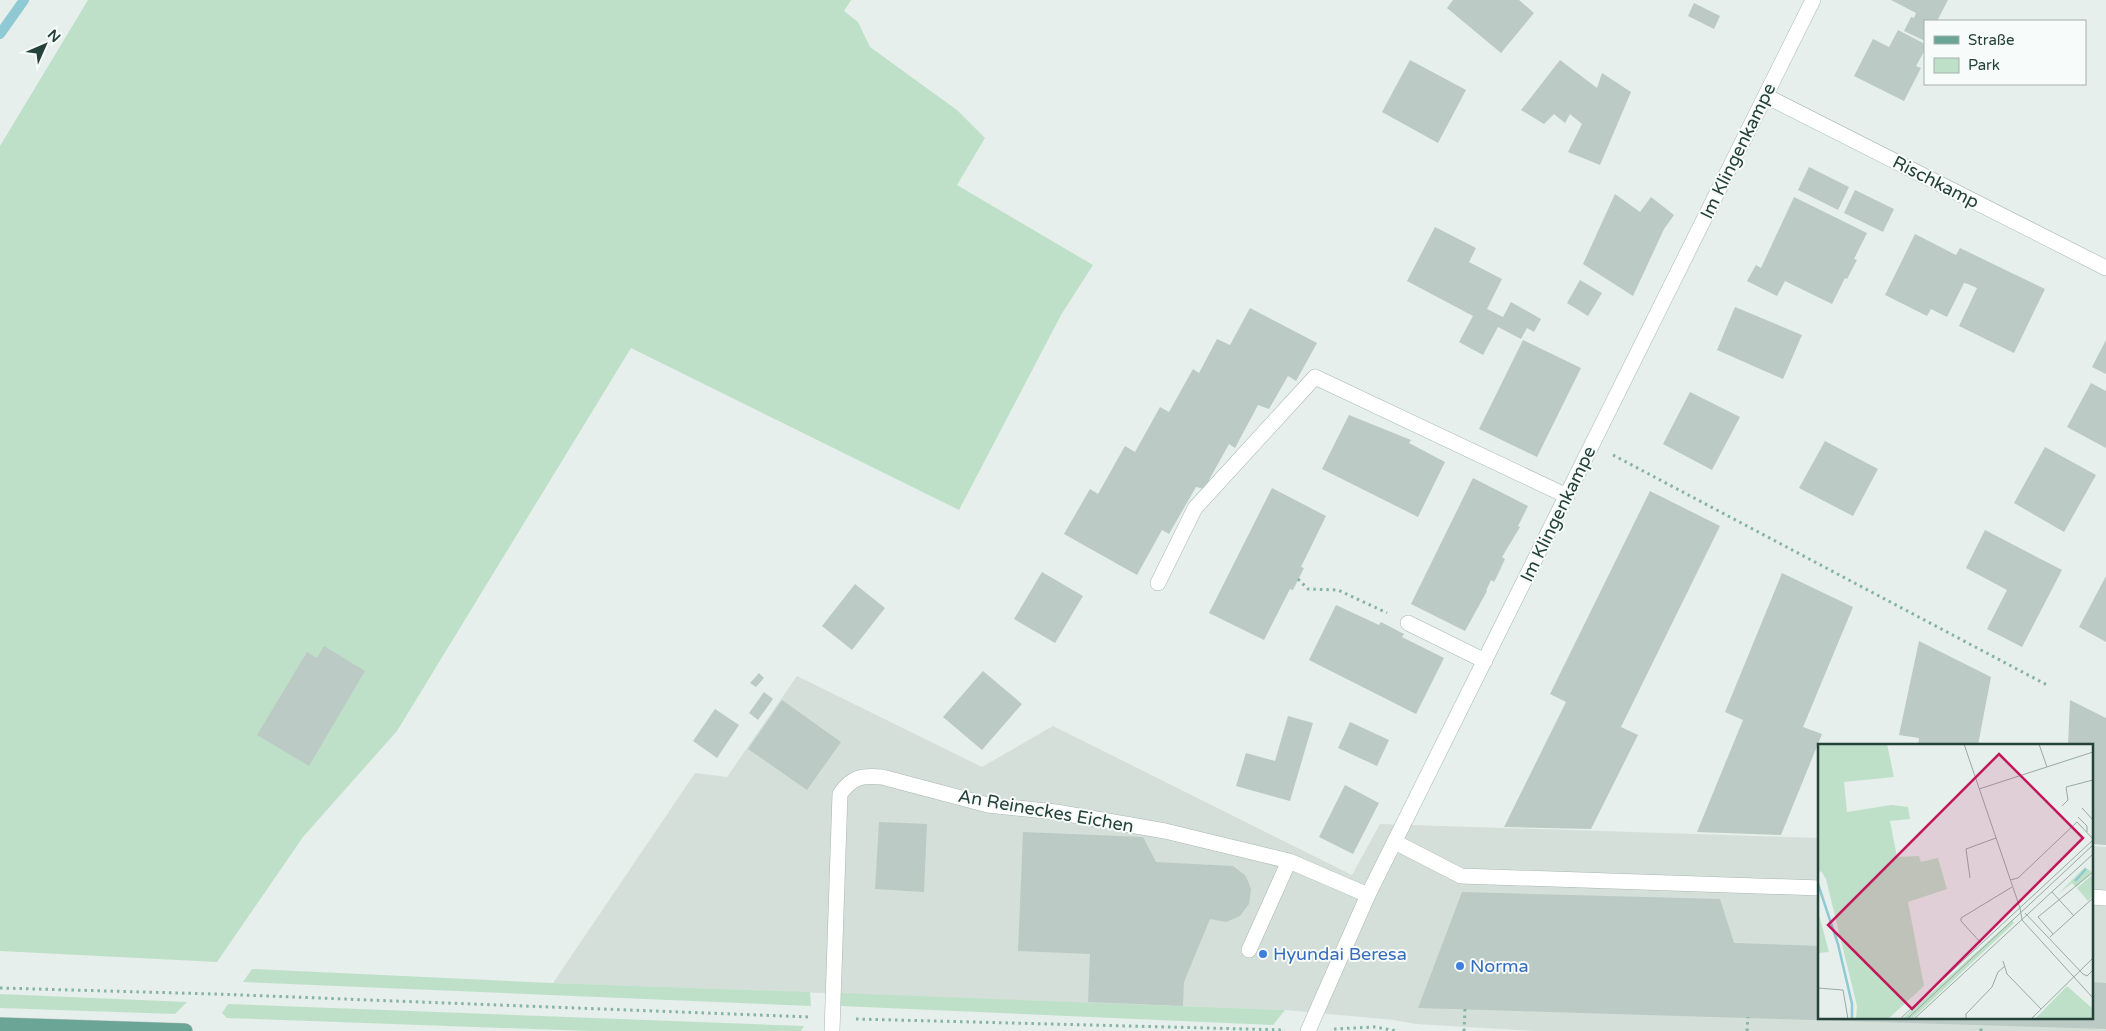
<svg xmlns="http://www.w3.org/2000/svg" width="2106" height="1031" font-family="'Varela Round',sans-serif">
  <rect width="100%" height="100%" fill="#e6efeb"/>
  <path fill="#d4dfda" d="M797 676 982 767 1053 726 1352 875 1380 824 1820 838V1017H2092V846L2106 847V1031H1536L1416 1024 1394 1020 1285 1010 553 983 695 773 727 777Z"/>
  <path fill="#bfe0c8" d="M88 0H851L844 11 858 22 870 47 957 110 985 138 957 185 1093 265 1061 315 959 510 631 348 397 731 303 837 217 962 0 951V146Z
    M252 969 553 983 810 992 811 1006 243 982Z
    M839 993 1285 1010 1273 1025 841 1006Z
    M0 994 187 1002 175 1014 0 1008Z
    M228 1004 804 1026 801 1031H589L227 1018 222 1013Z"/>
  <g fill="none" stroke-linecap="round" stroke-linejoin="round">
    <path stroke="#8ec9d4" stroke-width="10" d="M0 34 24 0"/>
  </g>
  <path fill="#bbcac4" d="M1453 0H1519L1534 13 1501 53 1447 8Z
    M1891 0H1948L1937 21H1925V41L1904 31 1911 17 1914 18 1916 13Z
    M1694 3 1720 16 1714 29 1688 16Z
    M1898 30 1925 44V50L1916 66 1921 68 1904 101 1854 76 1873 39 1889 47Z
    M1410 60 1466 90 1438 143 1382 112Z
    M1560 60 1597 88 1602 73 1631 92 1600 165 1568 152 1582 124 1570 114 1565 123 1554 114 1544 124 1521 110Z
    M1809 167 1849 187 1838 210 1798 190Z
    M1855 190 1894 209 1883 232 1844 213Z
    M1615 194 1640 212 1651 197 1674 215 1664 229 1633 296 1583 264Z
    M1794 197 1867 233 1854 259 1857 260 1847 279 1845 278 1832 304 1785 281 1777 296 1747 281 1756 265 1761 268Z
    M1435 227 1476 248 1469 262 1502 279 1487 309 1503 317 1511 302 1541 319 1534 332 1527 328 1521 339 1498 327 1483 355 1459 342 1473 316 1407 281Z
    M1915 234 1956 255 1960 248 2045 289 2014 353 1959 326 1977 288 1968 284 1964 283 1947 317 1931 309 1927 316 1885 295Z
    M1580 280 1602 293 1588 316 1567 303Z
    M1735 307 1802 335 1783 379 1717 350Z
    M1250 308 1317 343 1296 381 1288 376 1269 409 1258 405 1235 448 1229 444 1204 489 1196 487 1169 534 1162 530 1137 575 1064 534 1090 489 1098 494 1125 446 1135 452 1160 407 1169 412 1193 369 1199 373 1217 339 1230 345Z
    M1523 340 1581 368 1537 457 1479 429Z
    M2106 340V374L2092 367Z
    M2091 383 2106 391V448L2067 427Z
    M1690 392 1740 417 1712 470 1663 444Z
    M1349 415 1411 440 1409 443 1445 462 1418 517 1322 469Z
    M1825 441 1878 469 1853 516 1799 488Z
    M2045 447 2096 475 2064 532 2014 503Z
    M1473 478 1528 506 1518 526 1520 527 1502 557 1505 559 1500 570 1494 582 1491 580 1486 591H1487L1465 631 1411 604Z
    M1272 488 1326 516 1301 567 1304 568 1293 590 1290 589 1264 640 1209 613Z
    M1650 491 1720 526 1621 727 1638 735 1591 829 1504 827 1566 702 1550 694Z
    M1985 530 2062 570 2022 647 1987 629 2007 590 1966 568Z
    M1042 572 1083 596 1055 643 1014 619Z
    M1782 573 1853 607 1803 727 1822 734 1781 835 1697 832 1743 720 1725 712Z
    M2106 576V642L2079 627Z
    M855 584 885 608 852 650 822 626Z
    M1336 605 1379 625 1381 622 1404 634 1402 637 1444 658 1416 714 1309 660Z
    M1919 641 1991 677 1978 745H1918L1919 738 1899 735Z
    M324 646 365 671 309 766 257 735 307 652 317 658Z
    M983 671 1022 704 982 750 943 717Z
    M759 673 764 678 756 687 750 683Z
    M764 692 773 699 758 720 749 713Z
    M782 700 841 742 807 790 748 749Z
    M2070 700 2106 718V845L2092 844V745H2068Z
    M715 709 739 725 717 758 693 741Z
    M1288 716 1313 723 1290 801 1236 786 1246 753 1275 761Z
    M1350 722 1389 740 1377 766 1338 748Z
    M1345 785 1379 803 1353 854 1319 837Z
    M879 822 927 824 924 892 875 889Z
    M1023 832 1143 837 1156 862 1233 866 1245 875 1248 881 1251 889 1249 904 1240 916 1226 922 1210 919 1184 982 1183 1006 1088 1002 1090 954 1018 951Z
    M1462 892 1720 899 1734 943 1820 946V1017H2092V982L2106 983V1029L1418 1008Z"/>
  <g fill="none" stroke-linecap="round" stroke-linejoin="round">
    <g stroke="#a8b8b2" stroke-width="16">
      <path id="minor" d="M1766 96 2106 268
        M1158 583 1195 508 1315 377 1567 496
        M1408 623 1485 661
        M1395 842 1461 876 1820 888
        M2092 897 2106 898
        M1249 950 1289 861
        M832 1031 840 794C852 777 862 775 882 777L988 805 1056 812 1165 831 1289 861 1368 895
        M1308 1031 1368 895 1813 0"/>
    </g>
    <g stroke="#c2cac8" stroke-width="16">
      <path id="major" d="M0 1025 185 1031"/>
    </g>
    <path stroke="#86b3a5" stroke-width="3" stroke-dasharray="2.5 4" stroke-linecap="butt" d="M1613 455 2047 685
      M1298 579 1308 589 1338 590 1387 613
      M0 988 214 994 810 1017
      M856 1019 1285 1030
      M1334 1029 1375 1027 1397 1031
      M1464 1031 1465 1009
      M1747 1031 1748 1017
      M1981 1031V1025"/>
    <use href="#minor" stroke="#fff" stroke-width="15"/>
    <use href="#major" stroke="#6aa596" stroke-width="15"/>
  </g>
  <g fill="#3f7fe0" stroke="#f7fbf9" stroke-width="2">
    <circle cx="1263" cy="954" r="5"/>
    <circle cx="1460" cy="966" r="5"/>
  </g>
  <g text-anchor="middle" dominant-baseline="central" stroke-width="4" stroke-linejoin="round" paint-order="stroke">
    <g font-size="18" fill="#24423a" stroke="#f7fbf9">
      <text transform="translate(1738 151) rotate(-64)">Im Klingenkampe</text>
      <text transform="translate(1936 182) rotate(27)">Rischkamp</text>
      <text transform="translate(1558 514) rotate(-64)">Im Klingenkampe</text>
      <text transform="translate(1046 811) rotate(10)">An Reineckes Eichen</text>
    </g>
    <g font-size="18" fill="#366cbe" stroke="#f7fbf9" text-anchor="start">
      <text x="1273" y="954">Hyundai Beresa</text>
      <text x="1470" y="966">Norma</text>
    </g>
  </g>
  <g transform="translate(1818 744)">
    <rect width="275" height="275" fill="#e6efeb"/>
    <path d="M0 0H69L76 33 26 38 29 68 73 61 90 63 92 75 72 77 79 113 101 112 103 118 120 114 129 145 90 158 106 242 70 275H38L39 262 8 135 3 127 0 130ZM267 123 274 128 258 143 254 139 239 151ZM275 130V152L270 157 259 144ZM0 167 11 208 0 209ZM194 176 196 179 94 275H84ZM249 242 275 265V275H217Z" fill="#bfe0c8"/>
    <path fill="none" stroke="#8ec9d4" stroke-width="2.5" d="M257 137 268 125M0 140 20 200 34 260V275"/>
    <path fill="none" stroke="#98aaa4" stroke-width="1" d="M146 0 202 164 204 176 275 254M221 0 229 23M161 45 275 8M244 62 250 56 248 43 275 36M264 64 275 76M260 73 269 82V88M152 134 148 105 178 94M192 136 200 134 259 78 275 95M234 148 256 172M207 169 265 230 269 232 275 226M235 190 220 173 275 128M232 193 275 154M163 199 143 177V174L194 143M185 217 189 230 223 265M0 244 25 246 30 275M82 275 275 96M89 275 275 101M96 275 275 110M148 275V270L174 243 180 228 187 222M213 275 275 214"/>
    <path fill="#c2185b" fill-opacity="0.15" stroke="#c2185b" stroke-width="2.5" d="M181 10 265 94 94 265 10 181Z"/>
    <rect width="275" height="275" fill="none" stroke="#24423a" stroke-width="2.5"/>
  </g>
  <rect x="1924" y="20" width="162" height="65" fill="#f7fbf9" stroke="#a3b1ad"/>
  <rect x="1934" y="36" width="25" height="8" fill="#6aa596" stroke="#a3b1ad"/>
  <text x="1968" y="45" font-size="15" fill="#24423a">Straße</text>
  <rect x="1934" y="58" width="25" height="15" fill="#bfe0c8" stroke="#a3b1ad"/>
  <text x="1968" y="70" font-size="15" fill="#24423a">Park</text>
  <g transform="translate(45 45) rotate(45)" stroke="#f7fbf9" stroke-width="4" paint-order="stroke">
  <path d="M0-4L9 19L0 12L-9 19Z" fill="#24423a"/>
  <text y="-8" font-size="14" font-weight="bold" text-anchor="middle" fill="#24423a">N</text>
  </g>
</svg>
